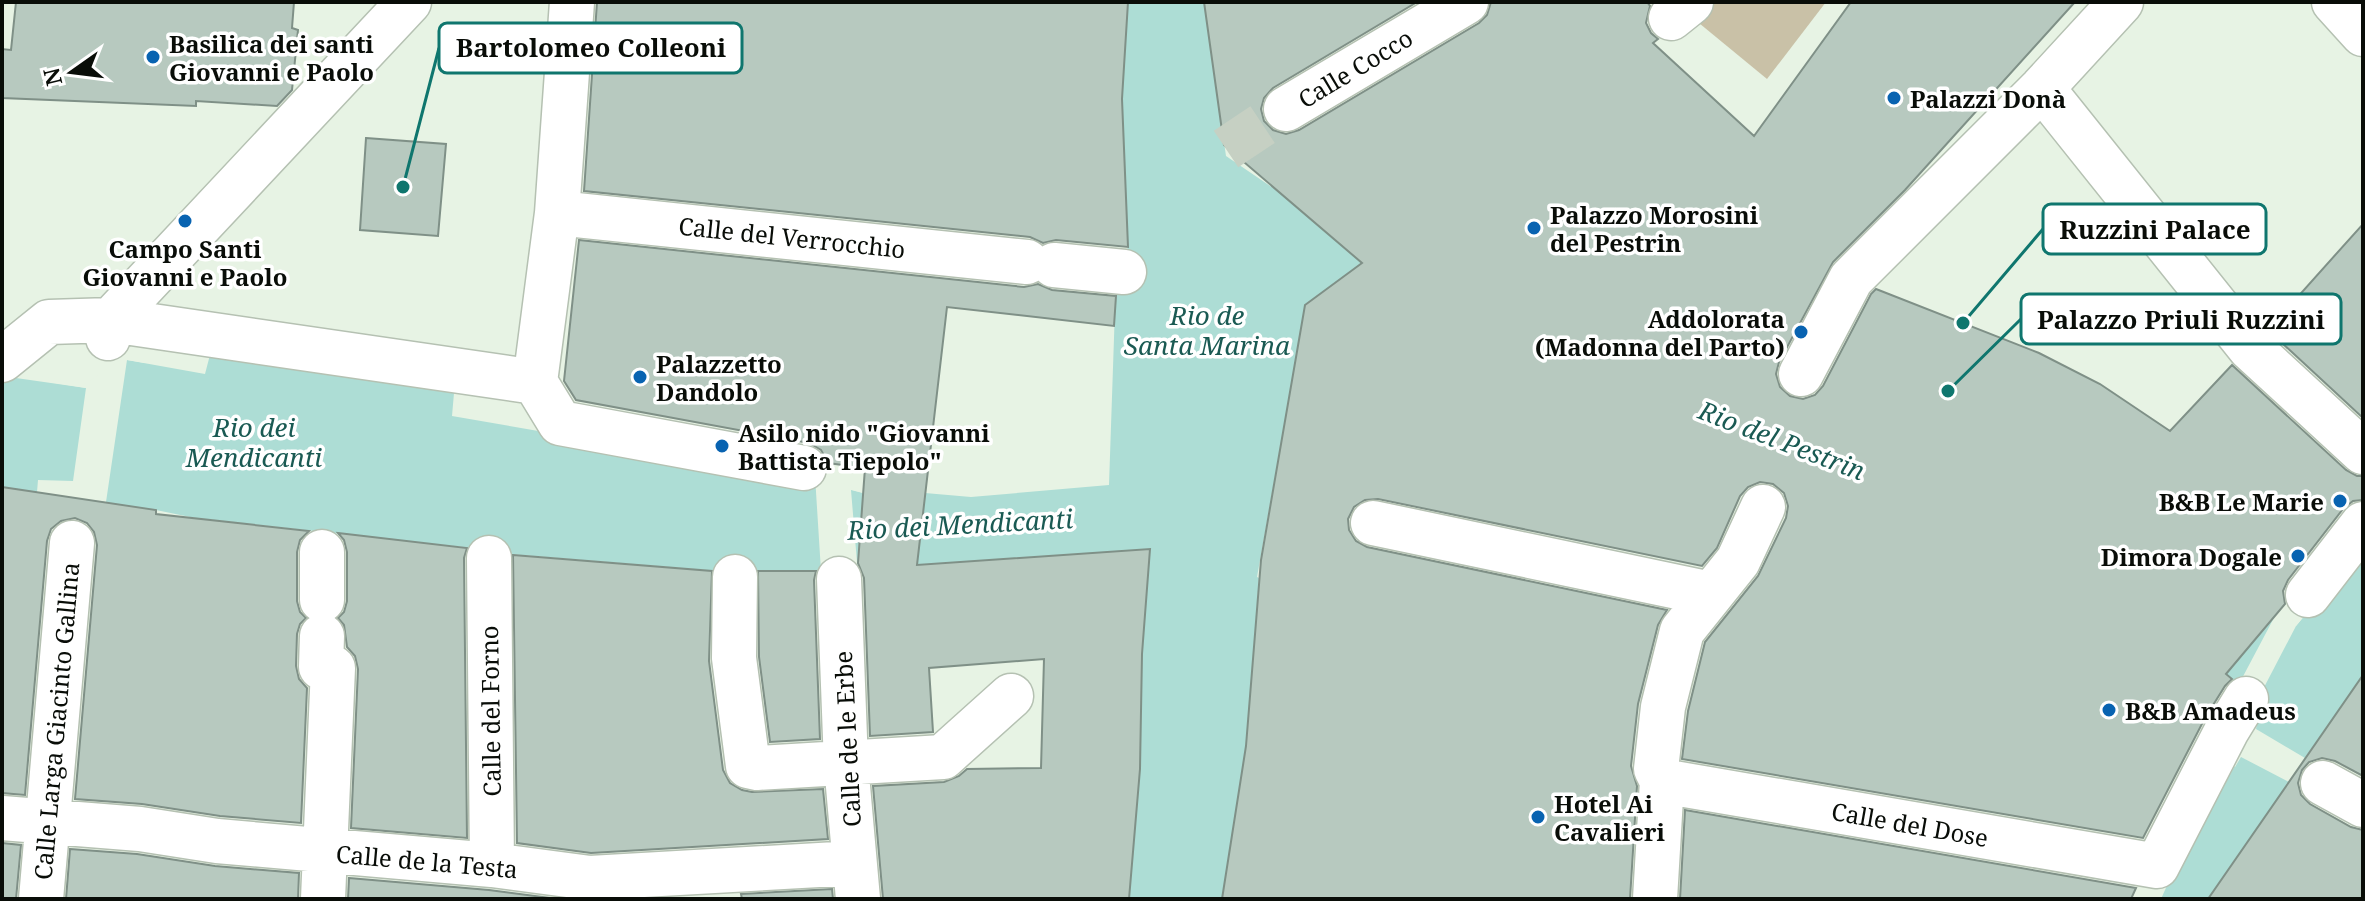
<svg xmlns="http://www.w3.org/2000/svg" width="2365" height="901" font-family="'Noto Serif',serif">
  <rect width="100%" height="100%" fill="#e7f3e4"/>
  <path fill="#c9c1a7" d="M1703 2H1826L1767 79 1688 14Z"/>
  <path fill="#adddd5" d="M1127 2H1204L1226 156 1282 194 2296 626 2363 543V675L2302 762 2218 899H2161L2169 881 2256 729 2259 707 2239 684 2176 639 1888 513 1301 331 1257 577 1259 578 1246 746 1222 899H1129L1140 769 1142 654 1149 549 964 562 848 575 827 571H718L495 553 481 549 195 518 156 510 2 487V376L86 388 127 360 205 374 211 351 454 393 452 416 814 479 863 493H925L971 497 1109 485 1116 279 1128 262 1122 99Z"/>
  <path fill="#e7f3e4" d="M126 356 144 359 145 363 127 360 106 502 98 501 97 505 37 492 38 480 73 481 86 388 36 380 37 376 85 384Z
    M815 476 863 489V493L851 490 858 574 821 571Z
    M2313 599 2316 602 2296 626 2259 697 2239 684 2276 614 2295 621Z
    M2257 715 2256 729 2305 758 2302 762 2306 764 2297 778 2294 777 2289 782 2241 757 2235 767 2232 765Z"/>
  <path fill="#b7c9bf" stroke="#7f9087" stroke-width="2" d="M16 2H294L292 28 298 30 292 90 277 106 196 101V106L2 98V49L11 50Z
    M597 2H1128L1122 99 1128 247 1056 240 1043 243 1030 237 584 191Z
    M1204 2H1417L1273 88 1264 98 1261 109 1264 121 1273 130 1286 134 1299 130 1479 23 1487 15 1491 2H1647L1650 6 1646 23 1651 33 1658 39 1653 43 1754 136 1851 2H2075L1905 190 1833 262 1779 362 1776 374 1780 387 1790 396 1803 399 1815 395 1823 386 1871 294 1876 289 2039 353 2100 384 2170 431 2232 365 2346 470 2357 476H2363V500L2353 501 2343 509 2288 580 2283 591 2285 604 2226 674 2232 679 2225 686 2205 718 2143 838 1682 759 1688 711 1705 642 1758 576 1786 518 1788 506 1784 493 1773 484 1760 482 1748 487 1740 496 1717 548 1702 566 1378 499 1365 500 1354 507 1348 519 1349 530 1356 541 1367 547 1667 610 1658 625 1638 704 1631 766 1637 786 1630 899H1222L1246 746 1261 560 1305 305 1362 263 1224 145Z
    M366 138 446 144 438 236 360 230Z
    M2363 224V418L2268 330Z
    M579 240 1024 287 1038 284 1052 290 1116 296 1114 326 947 307 917 565 1150 549 1142 654 1140 769 1129 899H883L873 786 944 782 959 776 967 769 1041 768 1044 659 929 668 933 732 870 736 864 578 858 563 865 468 828 463 821 450 809 443 576 400 564 381Z
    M2 487 156 510V514L309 531 300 540 297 552V601L300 612 306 618 300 624 297 634 296 666 299 679 307 688 301 823 220 816 142 804 75 799 97 545 94 532 87 523 75 518 61 521 51 529 47 541 25 795 2 793Z
    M338 533 467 548 464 558 467 838 351 828 358 669 355 656 347 647 344 625 338 618 344 612 347 601V552L344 540Z
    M513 555 712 571 709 661 723 770 730 783 742 790 752 792 823 789 828 839 591 853 517 843Z
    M758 571H816L814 580 820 739 770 742 759 657Z
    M2363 675V776L2335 761 2322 758 2309 762 2302 770 2298 783 2301 795 2310 804 2351 827 2363 830V899H2208Z
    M1685 810 2136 888 2131 899H1680Z
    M2 843 21 845 16 899H2Z
    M70 849 137 854 215 866 299 873 298 899H66Z
    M349 878 489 890 558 899H348Z
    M832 889 833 899H742L741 894Z"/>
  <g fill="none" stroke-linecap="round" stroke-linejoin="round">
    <path stroke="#c6d0c3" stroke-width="44" stroke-dasharray="44 22" stroke-linecap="butt" d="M1226 149 1286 109"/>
    <g stroke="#b5c1b2" stroke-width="47">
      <path id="minor" d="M2334 2 2363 34
        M1671 18 1691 2
        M2042 88 2250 348 2363 452
        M1286 109 1466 2
        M557 213 1027 262
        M1054 265 1124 272
        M108 338 111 320 409 2
        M2 360 49 322 111 320 535 382 557 213 572 2
        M1801 374 1851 279 2042 88 2121 2
        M535 382 560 423 804 468
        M1373 523 1711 594
        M322 552V600
        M489 558 492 865
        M735 577 734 658 748 766 757 768 943 757 1011 696
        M839 579 846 764 858 899
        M2308 595 2363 524
        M322 636 321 667 333 668 323 899
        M1662 781 2157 866 2227 730 2246 699
        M2323 783 2363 805
        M2 818 140 829 217 841 492 865 590 878 854 863
        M41 899 72 543
        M1655 899 1662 781 1656 769 1663 707 1682 631 1738 561 1763 507"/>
    </g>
    <use href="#minor" stroke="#fff" stroke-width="44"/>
  </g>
  <g fill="#0863b1" stroke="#fff" stroke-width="3">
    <circle cx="153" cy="57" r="8"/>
    <circle cx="1894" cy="98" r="8"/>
    <circle cx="185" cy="221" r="8"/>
    <circle cx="1534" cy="228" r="8"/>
    <circle cx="1801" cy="332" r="8"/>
    <circle cx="640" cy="377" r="8"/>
    <circle cx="722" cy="446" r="8"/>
    <circle cx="2340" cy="501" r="8"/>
    <circle cx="2298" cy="556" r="8"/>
    <circle cx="2109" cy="710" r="8"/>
    <circle cx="1538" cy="817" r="8"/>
  </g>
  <g text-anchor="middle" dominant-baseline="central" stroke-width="7" stroke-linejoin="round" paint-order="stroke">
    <g font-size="24" font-weight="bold" fill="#090d08" stroke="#fff" text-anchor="start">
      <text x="169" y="43">Basilica dei santi<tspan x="169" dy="28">Giovanni e Paolo</tspan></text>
      <text x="1910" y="98">Palazzi Donà</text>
      <text x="1550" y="214">Palazzo Morosini<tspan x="1550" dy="28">del Pestrin</tspan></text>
      <text x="185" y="248" text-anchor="middle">Campo Santi<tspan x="185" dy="28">Giovanni e Paolo</tspan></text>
      <text x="1785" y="318" text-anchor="end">Addolorata<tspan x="1785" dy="28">(Madonna del Parto)</tspan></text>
      <text x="656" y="363">Palazzetto<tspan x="656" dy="28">Dandolo</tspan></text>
      <text x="738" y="432">Asilo nido "Giovanni<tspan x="738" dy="28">Battista Tiepolo"</tspan></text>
      <text x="2324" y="501" text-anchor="end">B&amp;B Le Marie</text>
      <text x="2282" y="556" text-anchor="end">Dimora Dogale</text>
      <text x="2125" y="710">B&amp;B Amadeus</text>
      <text x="1554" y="803">Hotel Ai<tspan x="1554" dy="28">Cavalieri</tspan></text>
    </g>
    <g font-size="24" fill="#090d08" stroke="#fff">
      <text transform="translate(1355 68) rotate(-31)">Calle Cocco</text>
      <text transform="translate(792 237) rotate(6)">Calle del Verrocchio</text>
      <text transform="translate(490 711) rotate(-91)">Calle del Forno</text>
      <text transform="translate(56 721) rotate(-85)">Calle Larga Giacinto Gallina</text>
      <text transform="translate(847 739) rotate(-93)">Calle de le Erbe</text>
      <text transform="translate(1910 824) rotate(10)">Calle del Dose</text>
      <text transform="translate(427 861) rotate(5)">Calle de la Testa</text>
    </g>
    <g font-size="26" font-style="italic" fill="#1a5a53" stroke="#fff">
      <text x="1207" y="315">Rio de<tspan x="1207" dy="30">Santa Marina</tspan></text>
      <text x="254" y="427">Rio dei<tspan x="254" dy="30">Mendicanti</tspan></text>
      <text transform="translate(1782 440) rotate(21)">Rio del Pestrin</text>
      <text transform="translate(960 524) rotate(-3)">Rio dei Mendicanti</text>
    </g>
  </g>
  <path fill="none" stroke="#0f766e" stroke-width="3" d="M403 187L439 48M1963 323L2043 229M1948 391L2021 319"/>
  <g fill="#0f766e" stroke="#fff" stroke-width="3">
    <circle cx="403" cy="187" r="8"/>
    <circle cx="1963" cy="323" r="8"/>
    <circle cx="1948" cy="391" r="8"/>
  </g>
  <g fill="#fff" stroke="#0f766e" stroke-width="3">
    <rect x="439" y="23" width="303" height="50" rx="8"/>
    <rect x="2043" y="204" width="223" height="50" rx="8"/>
    <rect x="2021" y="294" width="320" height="50" rx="8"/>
  </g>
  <g font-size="26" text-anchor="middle" font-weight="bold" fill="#090d08">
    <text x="591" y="57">Bartolomeo Colleoni</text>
    <text x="2155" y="239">Ruzzini Palace</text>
    <text x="2181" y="329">Palazzo Priuli Ruzzini</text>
  </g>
  <rect width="2365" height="901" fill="none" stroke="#090d08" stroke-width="8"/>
  <g transform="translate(72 72) rotate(256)" stroke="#ffffff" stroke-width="6" paint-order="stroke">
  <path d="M0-6L14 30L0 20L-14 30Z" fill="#090d08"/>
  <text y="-12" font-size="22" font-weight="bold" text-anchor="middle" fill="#090d08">N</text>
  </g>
</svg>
